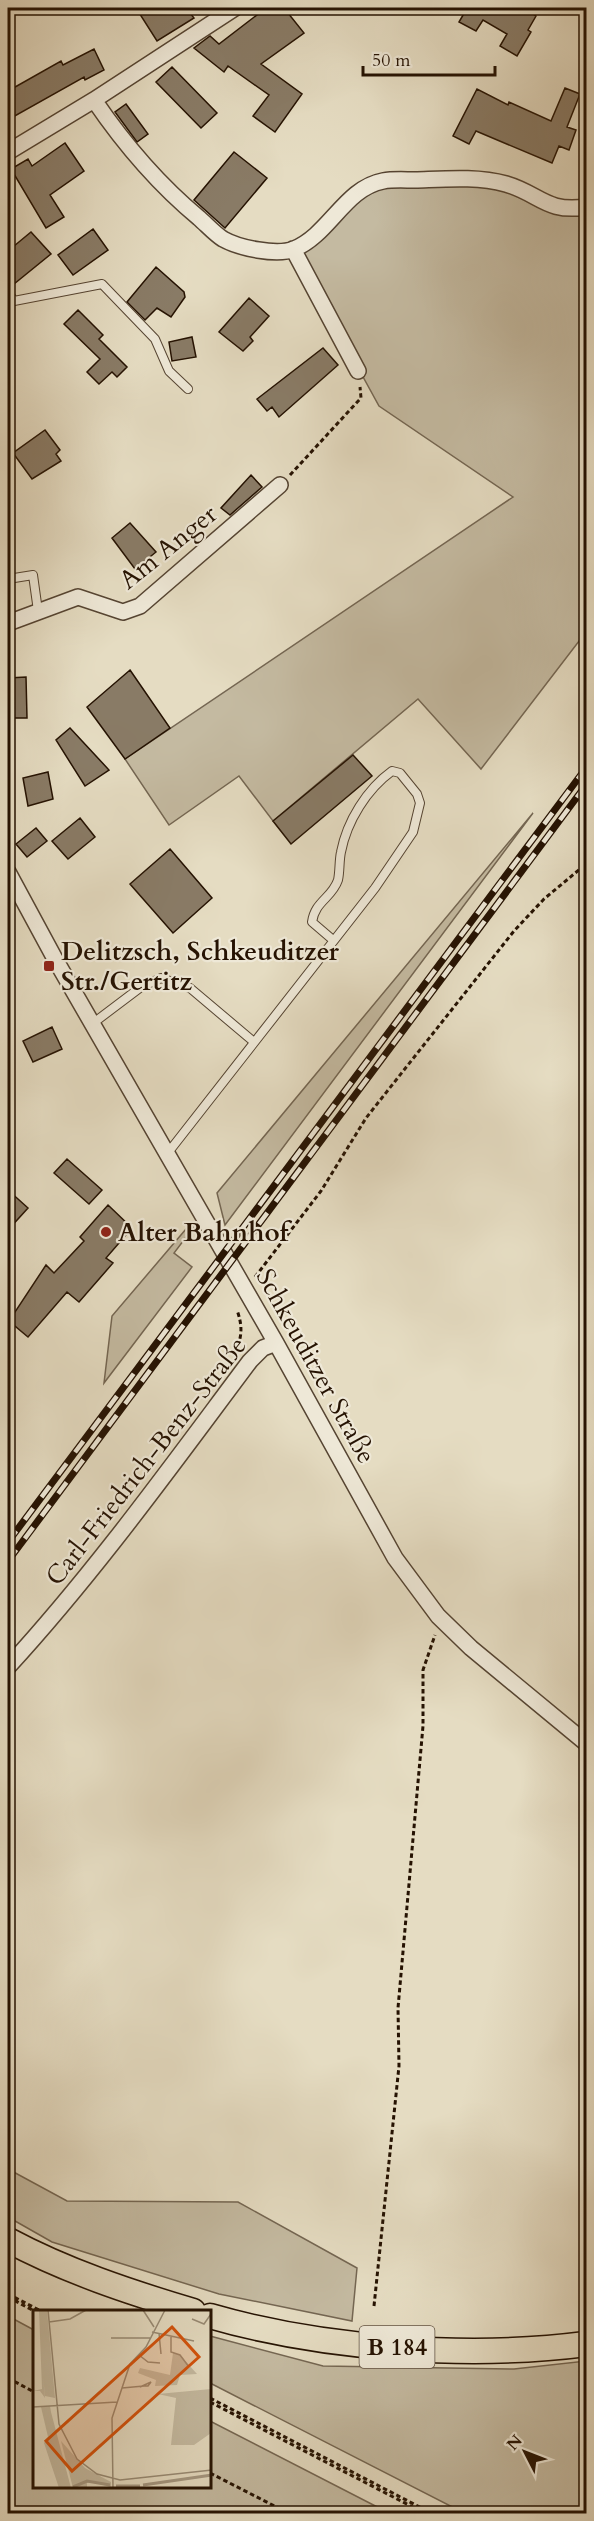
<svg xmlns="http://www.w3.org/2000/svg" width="594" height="2521" font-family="Cardo,serif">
  <rect width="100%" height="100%" fill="#e5dcc2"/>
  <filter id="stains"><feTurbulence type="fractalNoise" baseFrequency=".00333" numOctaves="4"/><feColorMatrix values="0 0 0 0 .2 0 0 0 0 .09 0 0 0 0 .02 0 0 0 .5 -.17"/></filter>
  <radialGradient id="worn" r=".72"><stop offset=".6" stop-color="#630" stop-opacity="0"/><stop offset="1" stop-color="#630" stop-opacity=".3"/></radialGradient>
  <path fill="#c4baa1" stroke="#746652" stroke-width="1.5" d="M504 184 550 206 586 207V632L481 769 418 699 273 821 239 776 169 825 125 759 513 497 379 406 293 249 358 200 384 187Z
    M533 813 225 1225 217 1193Z
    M192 1222 196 1224 174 1253 192 1267 104 1383 112 1316Z
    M8 2169 67 2201 238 2202 357 2268 352 2321 219 2294 52 2242 8 2217Z
    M8 2316 34 2330V2486H210V2421L389 2513H18L8 2498Z
    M210 2336 323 2366 514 2369 586 2361V2513H464L210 2383Z"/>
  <path fill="#897b66" stroke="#251202" stroke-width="1.5" d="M136 8H186L194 18 157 41Z
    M266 8H284L304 33 261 64 302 94 275 132 253 116 269 95 228 66 224 72 194 48 210 36 219 44Z
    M462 8H533L530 12 536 16 528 30 531 32 517 56 500 46 507 34 483 20 476 31 459 22 466 10Z
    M94 49 104 70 85 80 84 77 13 117 8 107V91L61 61 63 65Z
    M172 67 217 113 201 128 156 82Z
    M565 88 580 94 567 127 576 130 569 150 559 146 552 163 476 131 469 144 453 136 477 89 508 105 509 102 551 121Z
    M126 104 148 134 137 142 115 112Z
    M65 143 84 171 50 195 64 217 46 228 11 169 28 159 32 166Z
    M234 152 267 178 225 228 194 200Z
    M93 229 108 250 73 275 58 255Z
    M31 232 51 254 14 284 8 277V251Z
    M156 267 184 292 185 297 171 317 157 308 145 320 127 302Z
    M249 298 269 316 250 337 253 341 243 351 219 332Z
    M78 310 103 335 99 339 127 367 117 377 112 372 99 384 87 372 100 359 64 324Z
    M192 337 196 357 172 361 169 342Z
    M323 348 338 365 279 417 272 407 267 411 257 399Z
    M45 430 60 450 56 454 61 461 32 479 13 453Z
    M251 475 262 487 230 515 221 508Z
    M130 523 156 552 135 569 112 538Z
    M130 670 170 728 125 759 87 707Z
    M26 677 27 718H8V678Z
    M70 728 109 770 85 786 56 740Z
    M353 755 372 776 291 844 273 821Z
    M48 772 53 799 28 806 23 778Z
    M80 818 95 837 68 859 52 841Z
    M36 828 47 841 27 857 16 844Z
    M170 849 212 898 173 933 130 884Z
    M52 1027 62 1049 33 1062 23 1041Z
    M67 1159 102 1190 89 1204 54 1173Z
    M8 1190 28 1208 8 1230Z
    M108 1205 132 1228 106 1258 113 1263 79 1302 67 1292 28 1337 9 1321 46 1265 54 1273 84 1241 80 1237Z"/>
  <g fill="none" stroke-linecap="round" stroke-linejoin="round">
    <g stroke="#554432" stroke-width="10">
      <path id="service" d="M8 292 14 301 102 284 155 339 169 371 188 389
        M8 579 33 575 38 611
        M92 1024 141 987 161 978 190 988 254 1042
        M167 1154 375 888 413 832 420 803 417 794 400 773 392 771C367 789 347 821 341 852 339 861 340 871 338 880 332 898 315 901 312 922L333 940"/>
    </g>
    <g stroke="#554432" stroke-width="18">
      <path id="minor" d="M94 100C124 144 158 184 199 218 207 225 215 234 223 239 239 248 277 256 294 249 329 235 345 188 383 181 393 179 405 180 415 180 445 179 477 176 506 184 540 194 546 213 586 207
        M8 152 94 100 235 8
        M293 249 358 371
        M8 623 78 597 123 612 140 606 280 485
        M8 872 55 959 276 1343 395 1558 438 1616 471 1648 586 1743
        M8 1667C96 1571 172 1465 250 1361L263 1348 276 1343"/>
    </g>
    <g stroke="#251202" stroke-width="27">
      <path id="primary" d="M8 2240C66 2271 129 2292 193 2311
        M210 2316C324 2349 469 2359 586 2344"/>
    </g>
    <path stroke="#251202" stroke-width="3" stroke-dasharray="4.5 3" stroke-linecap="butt" d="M290 475 361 398 360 387
      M255 1277 321 1191 366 1118 514 931 544 899 586 864
      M235 1353C242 1337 243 1327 237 1310
      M8 2294 41 2311
      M8 2297 34 2311
      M374 2306 399 2066 398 2008 423 1726V1670L435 1635
      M8 2378 34 2392
      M210 2398 433 2514
      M210 2402 426 2514
      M210 2473 290 2514"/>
    <use href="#service" stroke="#eee8d7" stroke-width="8"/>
    <use href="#minor" stroke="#eee8d7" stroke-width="15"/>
    <use href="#primary" stroke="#e5dcc2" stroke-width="24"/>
    <g stroke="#251202" stroke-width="7">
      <path id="rail" d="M8 1542 586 768
        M8 1561 586 785"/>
    </g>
    <use href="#rail" stroke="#eee8d7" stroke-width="4.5" stroke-dasharray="14" stroke-linecap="butt"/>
  </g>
  <g fill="#8f2418" stroke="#eee8d7" stroke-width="2">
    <rect x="43" y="960" width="12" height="12" rx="3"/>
    <circle cx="106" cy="1232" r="6"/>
  </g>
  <g text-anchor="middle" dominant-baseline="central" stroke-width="4.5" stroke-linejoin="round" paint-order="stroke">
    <rect fill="#eee8d7" stroke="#615242" stroke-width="1.5" x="359.5" y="2326" width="75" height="42" rx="4.5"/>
    <g font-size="24" font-weight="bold" fill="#251202">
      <text x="397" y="2347">B 184</text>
    </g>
    <g font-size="26" fill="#251202" stroke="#eee8d7">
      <text transform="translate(168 547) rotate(-39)">Am Anger</text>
      <text transform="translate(316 1366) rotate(61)">Schkeuditzer Straße</text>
      <text transform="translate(146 1461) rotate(-52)">Carl-Friedrich-Benz-Straße</text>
    </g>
    <g font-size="26" font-weight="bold" fill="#251202" stroke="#eee8d7" text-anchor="start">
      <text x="61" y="951">Delitzsch, Schkeuditzer<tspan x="61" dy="30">Str./Gertitz</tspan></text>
      <text x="118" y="1232">Alter Bahnhof</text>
    </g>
  </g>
  <g transform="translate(33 2310)">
    <rect width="178" height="178" fill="#e5dcc2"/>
    <path d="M6 0H14L22 88 12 86 10 67 12 88 7 81H0L9 79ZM140 43 147 45 164 64 147 65 144 75 122 76 123 70 105 63 107 58 137 65ZM178 79V123L161 135H138L143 88 125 84ZM17 96 18 102 38 178H26L11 133 15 127 8 97ZM28 131 52 158 78 172V177L59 172 54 173V178H40Z" fill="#c4baa1"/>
    <path fill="none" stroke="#a49781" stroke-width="3" d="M110 175 179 165M83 176H107M40 177 54 171 77 175"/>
    <path fill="none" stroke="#988b75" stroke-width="1.5" d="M15 0 26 114 44 149 64 164 87 170 179 160M110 0 121 17M159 9 171 14 178 4M16 12 37 9 53 0M119 22 161 31M126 23 128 44M138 27V42L147 45 156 57M78 28H117M106 45 115 52 127 53M89 78 111 76H115L118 72 107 77M0 97 84 92M80 178 79 108 97 54 113 37 132 0"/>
    <path fill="#d4520b" fill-opacity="0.15" stroke="#d4520b" stroke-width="3" d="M139 17 166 47 39 161 13 131Z"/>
    <rect width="178" height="178" fill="none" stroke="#251202" stroke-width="3"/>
  </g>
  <rect width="594" height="2521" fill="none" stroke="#e5dcc2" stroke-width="30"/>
  <rect x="9" y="9" width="576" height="2503" fill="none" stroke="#251202" stroke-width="3"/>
  <rect x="15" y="15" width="564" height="2491" fill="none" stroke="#251202" stroke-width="1.5"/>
  <g transform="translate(525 2452) rotate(312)" stroke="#eee8d7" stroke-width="4.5" paint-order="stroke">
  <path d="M0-4.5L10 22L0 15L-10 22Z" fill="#251202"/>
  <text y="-9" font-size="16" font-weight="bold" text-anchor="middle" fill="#251202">N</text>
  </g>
  <path d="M363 66v9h132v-9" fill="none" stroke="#251202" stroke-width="3"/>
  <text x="372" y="66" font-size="18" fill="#251202" stroke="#eee8d7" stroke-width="4.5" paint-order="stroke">50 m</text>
  <rect width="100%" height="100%" filter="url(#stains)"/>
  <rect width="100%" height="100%" fill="url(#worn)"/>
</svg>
